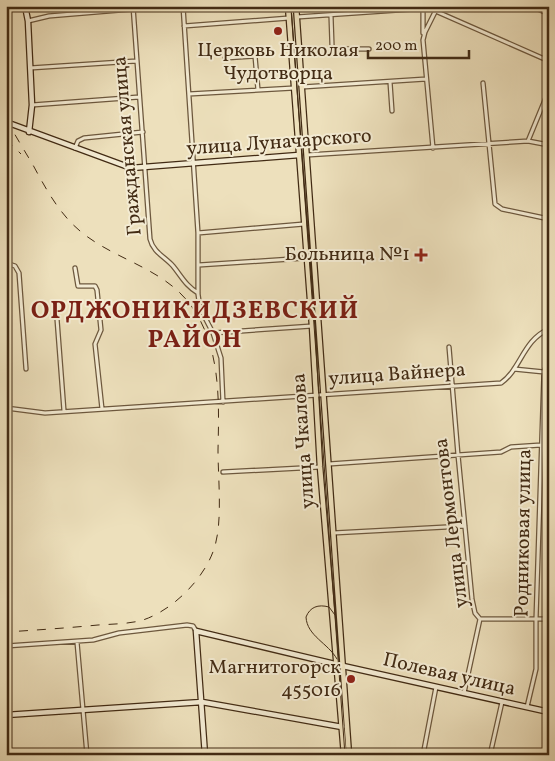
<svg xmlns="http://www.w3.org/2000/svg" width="555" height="761" font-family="Vollkorn,serif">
  <rect width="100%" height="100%" fill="#ede0bc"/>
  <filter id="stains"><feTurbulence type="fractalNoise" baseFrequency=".004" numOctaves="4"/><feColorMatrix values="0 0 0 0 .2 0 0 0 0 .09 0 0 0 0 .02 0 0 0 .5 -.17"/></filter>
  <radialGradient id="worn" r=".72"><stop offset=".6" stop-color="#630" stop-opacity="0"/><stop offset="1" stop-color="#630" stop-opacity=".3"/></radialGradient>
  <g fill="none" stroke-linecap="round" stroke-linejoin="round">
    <g stroke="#6d583e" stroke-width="5.5">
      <path id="street" d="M133 6 150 239C153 252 165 257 173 266 182 277 186 286 198 293
        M183 6 198 233V294L200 308 213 333 221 358 223 402
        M424 6 549 61
        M531 6 549 14
        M423 9V33
        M331 16 332 45 334 49H369
        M297 17 428 8
        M28 21 49 16 133 9
        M184 26 289 18
        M225 58 255 56 258 90
        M30 68 136 61
        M390 82 392 111
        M483 83 495 204 502 209 549 219
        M302 87 426 79
        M189 94 294 88
        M32 105 139 97
        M528 141 549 90
        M75 148 78 141 84 138 143 132
        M433 148 423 40 425 32 438 6
        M307 155 528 141 549 145
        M198 233 304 224
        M6 263 15 266 19 273 26 369
        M199 265 306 258
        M75 268 78 286H95L97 290 101 330 95 344 102 409
        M57 319 64 411
        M213 333 312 326
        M449 347 458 455 472 599 475 613 480 619 464 693
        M514 369 544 372
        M6 408 45 413 501 383C521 369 523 340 549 329
        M329 464 501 452 511 447 541 445
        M223 472 320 467
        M333 533 465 526
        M480 619H549
        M77 642 87 755
        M6 646 93 640 119 633 187 625 193 626 196 631
        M527 707 536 669V619L544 372 549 359
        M423 755 436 687
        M490 755 502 702
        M548 755 549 750"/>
    </g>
    <g stroke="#422b14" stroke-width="7">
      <path id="secondary" d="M25 6 28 21 32 105 29 132
        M6 122 131 168 299 155
        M6 715 202 702 342 727
        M205 755 196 631 343 666 549 712"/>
    </g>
    <g stroke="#422b14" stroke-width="7">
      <path id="primary" d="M288 6 312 326 320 467 344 755
        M296 6 349 755"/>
    </g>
    <use href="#street" stroke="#f3ebd3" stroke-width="3"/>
    <use href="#secondary" stroke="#f3ebd3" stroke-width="4.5"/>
    <use href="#primary" stroke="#ede0bc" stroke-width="4.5"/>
    <path stroke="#422b14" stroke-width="1" d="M291 6 345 755
      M335 615 329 607C318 604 310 607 306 617 307 636 328 643 337 659"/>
    <path stroke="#422b14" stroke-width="1" stroke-dasharray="9 9" stroke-linecap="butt" d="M6 119C15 135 24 150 33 165 47 191 61 217 85 235 122 263 170 270 196 313 221 354 219 404 218 450 218 480 223 522 214 549 204 579 173 610 143 620 129 624 113 624 98 625 67 628 37 630 6 632
      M6 139 21 154"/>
  </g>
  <g fill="#8f2418" stroke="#f3ebd3" stroke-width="2">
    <circle cx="278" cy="31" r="5"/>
    <path d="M418.5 247.5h5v5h5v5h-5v5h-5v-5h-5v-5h5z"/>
    <circle cx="351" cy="679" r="5"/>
  </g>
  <g text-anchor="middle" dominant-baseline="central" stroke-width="4" stroke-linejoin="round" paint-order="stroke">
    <g font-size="20" fill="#422b14" stroke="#f3ebd3" text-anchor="end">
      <text x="278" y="51" text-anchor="middle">Церковь Николая<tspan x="278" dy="23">Чудотворца</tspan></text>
      <text x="410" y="255">Больница №1</text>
      <text x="341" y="668">Магнитогорск<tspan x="341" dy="23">455016</tspan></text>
    </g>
    <g font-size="20" fill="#422b14" stroke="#f3ebd3">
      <text transform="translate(279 143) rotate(-4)">улица Луначарского</text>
      <text transform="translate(128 146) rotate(-95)">Гражданская улица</text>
      <text transform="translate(397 375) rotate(-4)">улица Вайнера</text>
      <text transform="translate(304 441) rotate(-94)">улица Чкалова</text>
      <text transform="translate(452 523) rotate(-97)">улица Лермонтова</text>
      <text transform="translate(524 533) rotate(-89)">Родниковая улица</text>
      <text transform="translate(449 675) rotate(13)">Полевая улица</text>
    </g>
    <g font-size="25" font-weight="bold" letter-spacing="1" fill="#7a1f14" stroke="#f3ebd3">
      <text x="195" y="311">ОРДЖОНИКИДЗЕВСКИЙ<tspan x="195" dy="29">РАЙОН</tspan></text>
    </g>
  </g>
  <rect width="555" height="761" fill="none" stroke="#ede0bc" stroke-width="25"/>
  <rect x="8" y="8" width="540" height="746" fill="none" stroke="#422b14" stroke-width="2.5"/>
  <rect x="12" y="12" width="530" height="736" fill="none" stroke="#422b14"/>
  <path d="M368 50v8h101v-8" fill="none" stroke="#422b14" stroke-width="2.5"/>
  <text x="375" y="50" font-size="15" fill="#422b14" stroke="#f3ebd3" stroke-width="4" paint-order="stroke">200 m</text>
  <rect width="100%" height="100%" filter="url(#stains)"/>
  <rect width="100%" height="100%" fill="url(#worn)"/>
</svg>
